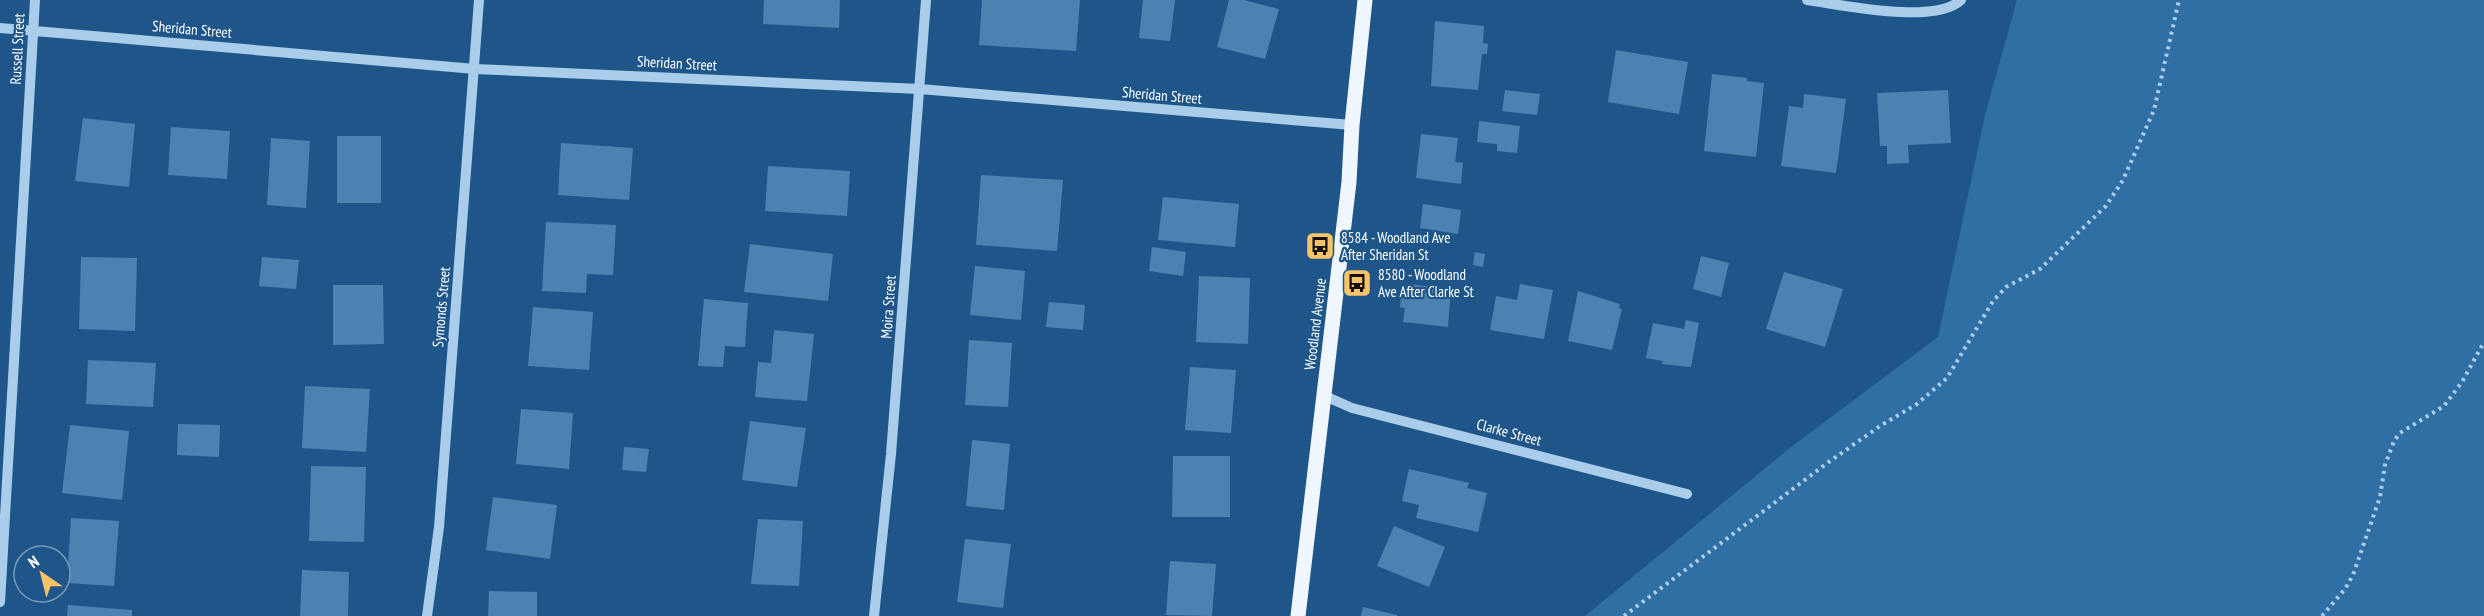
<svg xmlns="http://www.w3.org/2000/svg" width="2484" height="616" font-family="'PT Sans Narrow',sans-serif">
  <rect width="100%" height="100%" fill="#1f5689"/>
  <path fill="#306fa4" d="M2017 0H2484V616H1585L1791 447 1938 337 1985 115Z"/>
  <path fill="#4c82b2" d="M764 0H840L839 28 763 24Z
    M982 0H1080L1076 51 979 45Z
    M1143 0H1175L1170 41 1139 38Z
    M1229 0H1244L1279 9 1265 59 1217 47Z
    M1435 21 1484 26 1483 43 1488 44 1487 54H1482L1478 90 1431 86Z
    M1616 50 1688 62 1679 114 1608 102Z
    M1712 74 1747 78V81L1764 83 1756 157 1704 151Z
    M1505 90 1540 94 1537 115 1502 111Z
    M1948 90 1951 143 1908 145 1909 163 1887 164V146H1880L1877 93Z
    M1804 94 1846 99 1836 173 1781 166 1789 106 1803 108Z
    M83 118 135 124 129 187 75 181Z
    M1479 121 1520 126 1517 153 1497 151V144L1477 142Z
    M171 127 230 131 227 179 168 175Z
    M1421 134 1458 138 1455 162 1463 163 1461 184 1416 178Z
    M337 136H381V203H337Z
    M271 138 310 141 306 208 267 205Z
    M561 143 633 148 629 200 558 195Z
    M768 166 850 171 847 216 765 211Z
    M981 175 1063 180 1057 251 976 245Z
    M1163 197 1239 204 1235 247 1158 240Z
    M1423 204 1461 210 1458 234 1420 228Z
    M546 222 616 225 613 275 587 274 586 293 542 291Z
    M750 244 833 254 828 301 744 292Z
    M1152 247 1186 252 1183 276 1149 271Z
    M1475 252 1485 254 1483 267 1473 265Z
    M1701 256 1729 263 1721 297 1693 289Z
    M81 257 137 258 135 331 79 329Z
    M262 257 299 260 296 289 259 286Z
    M975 266 1025 271 1021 320 970 315Z
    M1784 272 1843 289 1825 347 1766 329Z
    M1199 276 1250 278 1248 344 1196 342Z
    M1408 284 1451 289 1448 327 1403 322 1405 308 1400 307 1401 296H1406Z
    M1520 284 1553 290 1544 339 1490 330 1496 296 1517 300Z
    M333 285H383L384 344 333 345Z
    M1578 291 1620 304 1619 308 1622 309 1612 350 1568 341Z
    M704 299 748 303 745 347 725 346 723 367 698 366Z
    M1049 302 1085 305 1083 330 1046 327Z
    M533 307 593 312 589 370 528 366Z
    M1686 320 1699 323 1691 367 1662 364 1663 361 1646 358 1653 323 1684 329Z
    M774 330 814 334 807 401 755 397 758 362 771 363Z
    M969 340 1012 343 1008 407 965 405Z
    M88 360 156 363 153 407 86 404Z
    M1190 367 1236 370 1231 433 1185 430Z
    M305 386 370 389 366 452 302 448Z
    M521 409 573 413 569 469 516 464Z
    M750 421 806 428 797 487 742 480Z
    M178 424 220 425 219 457 177 455Z
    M70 425 129 431 122 500 62 493Z
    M972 440 1010 444 1004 510 966 506Z
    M624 447 649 449 646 472 622 470Z
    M1173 456H1230V517H1172Z
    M311 466 366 467 364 542 309 541Z
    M1409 469 1469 483 1467 488 1487 493 1478 532 1416 518 1419 505 1402 501Z
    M493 497 557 505 550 559 486 550Z
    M71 518 119 521 114 586 67 583Z
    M758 519 803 521 799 586 751 584Z
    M1394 526 1445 547 1429 587 1377 566Z
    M965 539 1011 544 1003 608 957 602Z
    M1170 561 1216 564 1212 616 1166 615Z
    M302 570 349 572 348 616H300Z
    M489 591 537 592V616H488Z
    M68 605 132 610V616H67Z
    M1363 607 1397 615V616H1361Z"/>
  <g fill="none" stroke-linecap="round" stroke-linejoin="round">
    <path stroke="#aacdeb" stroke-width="4" stroke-dasharray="3 4.5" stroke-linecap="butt" d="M1624 616 1826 464 1880 426 1917 404 1947 378 1993 301 2006 287 2040 269 2106 206 2123 180 2154 110 2179 0
      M2322 616 2345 589 2353 575 2380 497 2385 465 2394 441 2400 433 2444 406 2462 382 2484 342"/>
    <path stroke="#aacdeb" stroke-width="10" d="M1807 0C1844 5 1934 25 1961 0
      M0 28 475 69 920 89 1352 125
      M1325 396 1352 408 1687 494
      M0 602 35 0
      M427 616 439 527 479 0
      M874 616 891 454 926 0"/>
    <path stroke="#eff6fe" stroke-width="15" d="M1298 616 1349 182 1352 125 1365 0"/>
  </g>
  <defs>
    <g id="bus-square" transform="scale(1.5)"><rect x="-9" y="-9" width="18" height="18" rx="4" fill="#f9c36a" stroke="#1f5689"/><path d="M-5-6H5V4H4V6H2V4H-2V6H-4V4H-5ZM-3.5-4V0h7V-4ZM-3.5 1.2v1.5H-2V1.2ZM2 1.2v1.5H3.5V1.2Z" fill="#111"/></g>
  </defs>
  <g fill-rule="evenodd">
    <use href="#bus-square" x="1320" y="246"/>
    <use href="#bus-square" x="1357" y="283"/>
  </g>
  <g text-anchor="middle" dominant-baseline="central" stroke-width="4.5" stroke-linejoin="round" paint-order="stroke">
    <g font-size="15" fill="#fff" stroke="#1f5689">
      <text transform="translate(192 29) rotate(5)">Sheridan Street</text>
      <text transform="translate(17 49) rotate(-87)">Russell Street</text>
      <text transform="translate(677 63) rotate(3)">Sheridan Street</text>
      <text transform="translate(1162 95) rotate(5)">Sheridan Street</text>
      <text transform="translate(441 307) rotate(-85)">Symonds Street</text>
      <text transform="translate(888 307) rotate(-86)">Moira Street</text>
      <text transform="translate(1315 324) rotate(-83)">Woodland Avenue</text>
      <text transform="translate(1509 432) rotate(15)">Clarke Street</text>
    </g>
    <g font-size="15" fill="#fff" stroke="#1f5689" text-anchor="start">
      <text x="1341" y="237">8584 - Woodland Ave<tspan x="1341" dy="17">After Sheridan St</tspan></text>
      <text x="1378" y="274">8580 - Woodland<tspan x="1378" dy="17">Ave After Clarke St</tspan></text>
    </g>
  </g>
  <g transform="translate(42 574) rotate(325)"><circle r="28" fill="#1f5689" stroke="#799ab8" stroke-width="1.5"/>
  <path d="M0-4.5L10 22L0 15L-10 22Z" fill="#f9c36a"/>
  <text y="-9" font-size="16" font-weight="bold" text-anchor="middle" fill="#ffffff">N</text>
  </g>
</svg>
